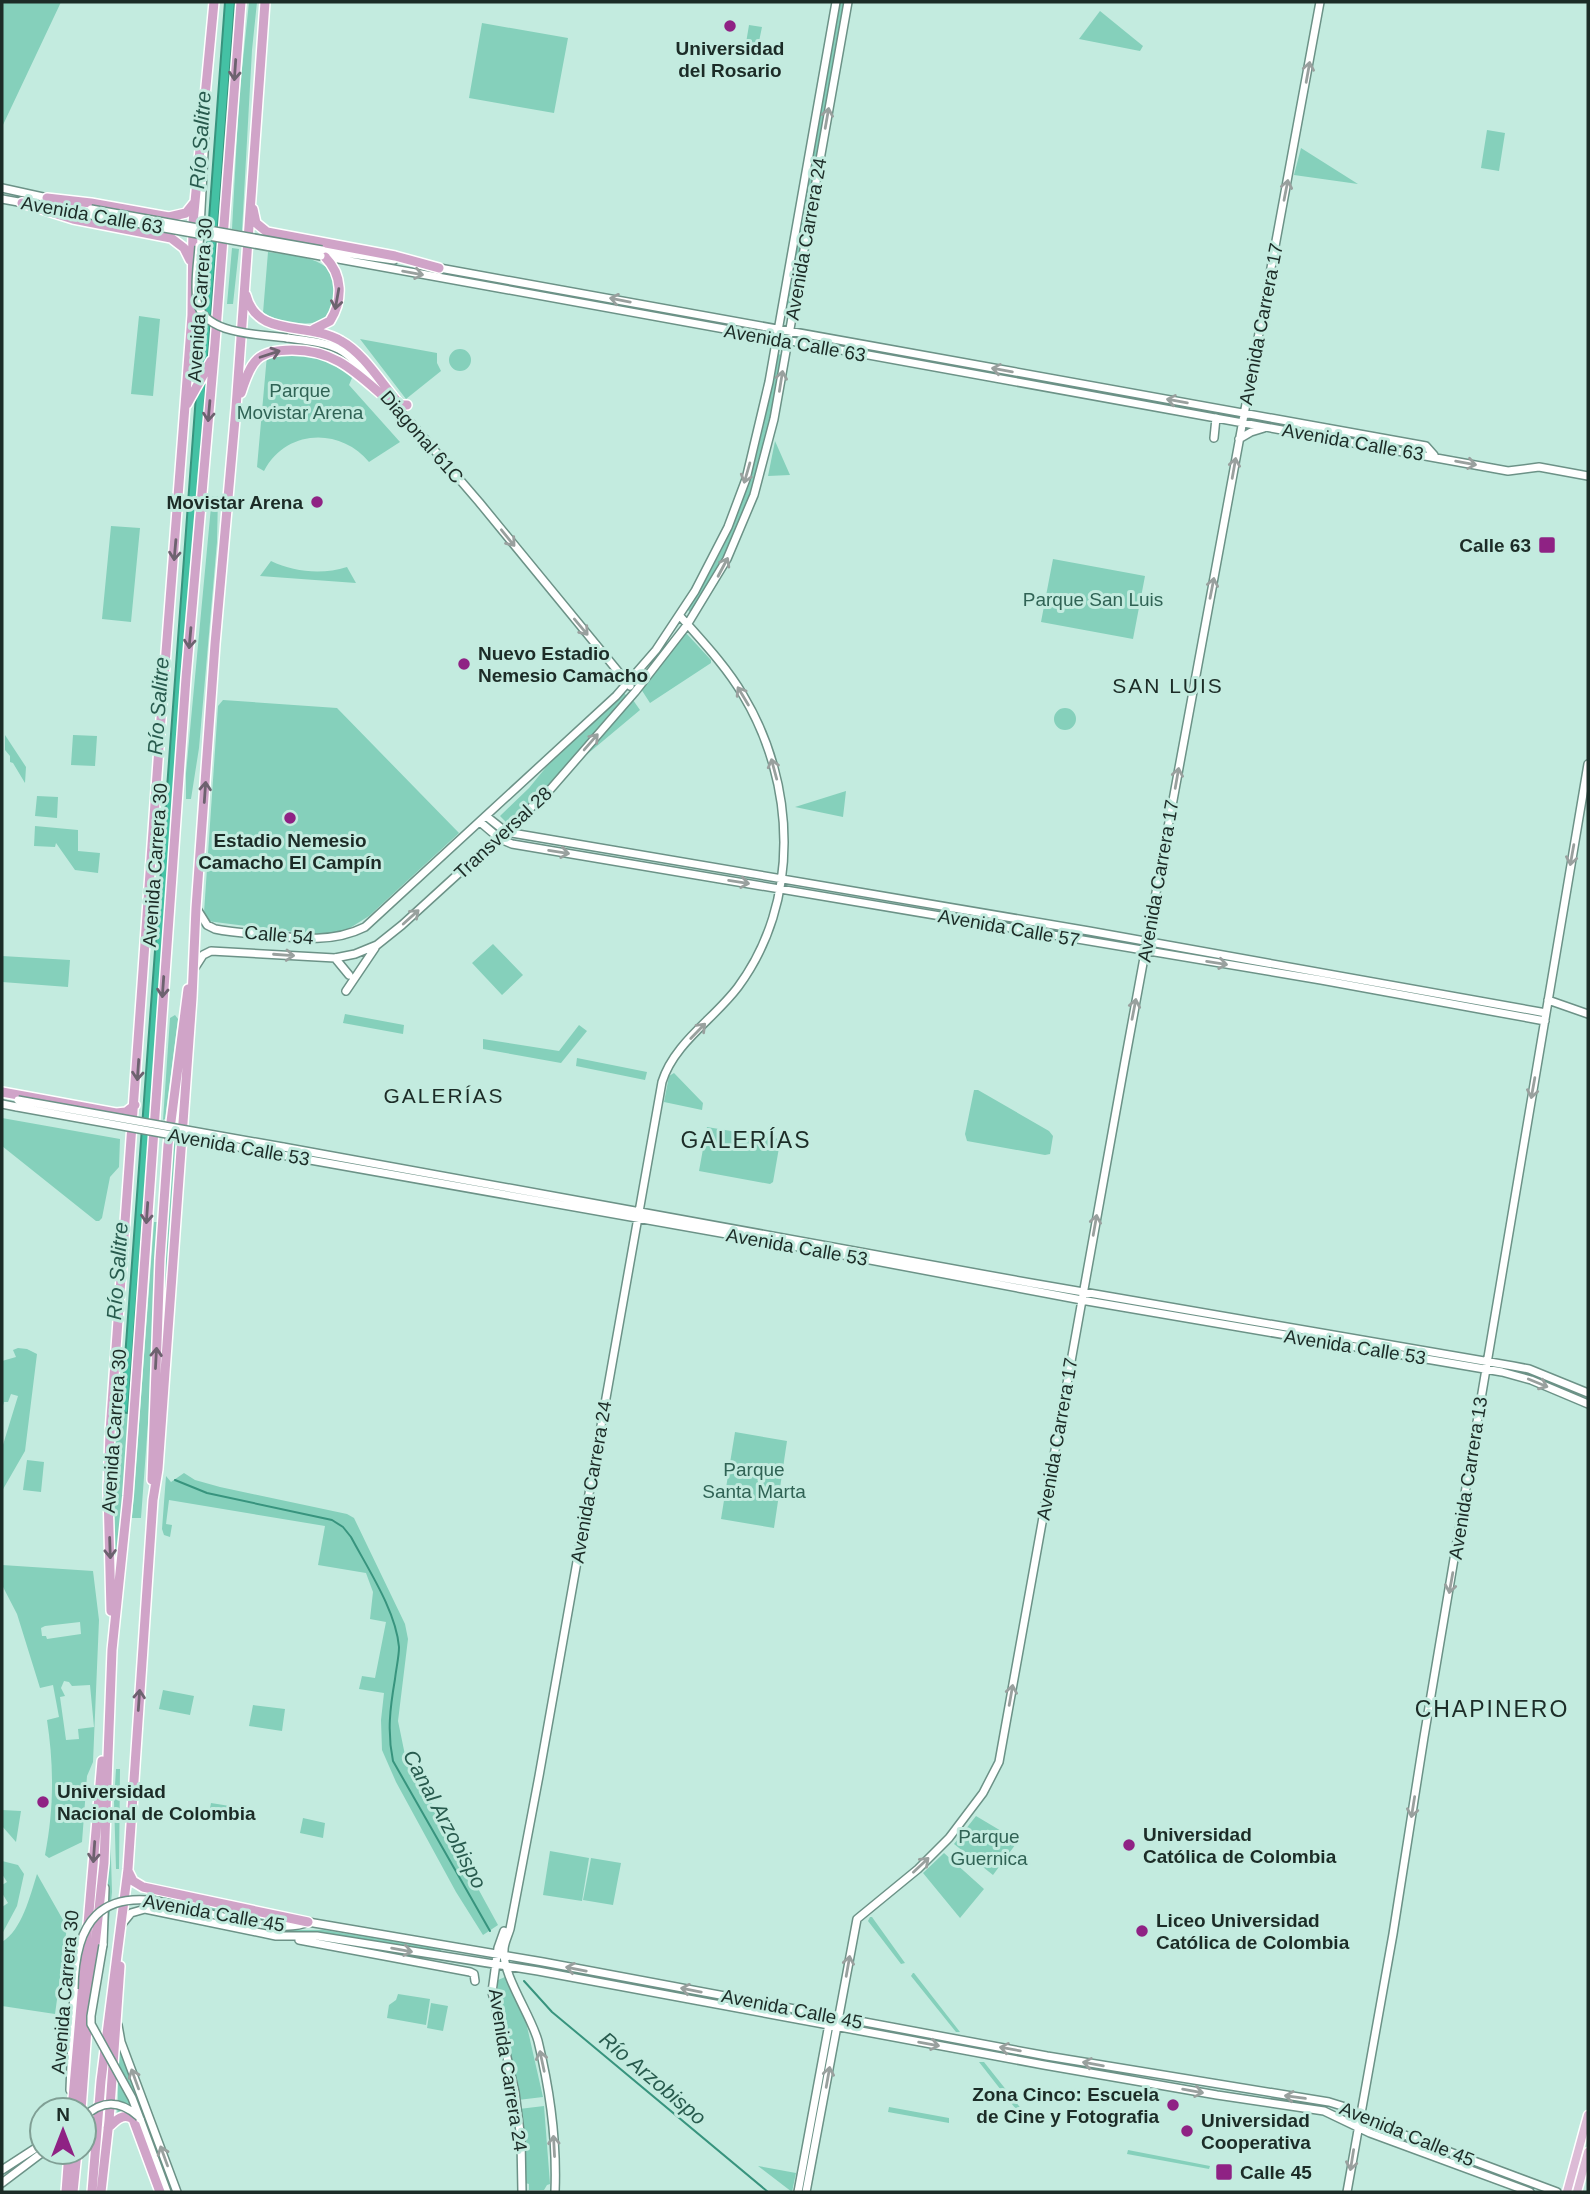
<svg xmlns="http://www.w3.org/2000/svg" width="1590" height="2194" font-family="Helvetica,sans-serif">
  <rect width="100%" height="100%" fill="#c3ebdf"/>
  <path fill="#85d0bb" fill-rule="evenodd" d="M2 2H61L2 127Z
    M249 2H257L252 50 242 231 232 229 239 98Z
    M838 2H845L789 312H786L790 273Z
    M1100 11 1143 46 1140 51 1079 39Z
    M482 23 568 38 554 113 469 98Z
    M749 25 762 27 757 51 745 49Z
    M1487 130 1505 133 1499 171 1481 168Z
    M1301 148 1358 184 1294 175Z
    M232 248 239 249 233 304H227Z
    M268 252C287 255 310 255 326 267 339 277 336 313 321 320 306 328 277 321 263 313Z
    M139 316 160 319 153 396 131 394Z
    M360 339 437 353V363L441 371 406 399Z
    M449 360a11 11 0 1 1 22 0a11 11 0 1 1-22 0Z
    M274 353C297 354 340 354 352 378L349 385 400 442 369 462C340 427 286 429 264 471L257 467 267 355Z
    M777 354 783 355C773 410 762 466 742 518 729 551 710 582 691 613L688 610C706 580 724 549 737 515 757 464 768 408 777 354Z
    M775 441 790 475 768 476Z
    M212 496H218L217 542 199 748 191 799H186V773Z
    M111 526 140 528 131 622 102 619Z
    M1053 559 1145 576 1133 639 1041 622Z
    M271 561C294 572 322 575 347 567L356 583 260 576Z
    M686 633 711 660V663L650 703 641 689Z
    M624 693 627 696 560 774 507 823 500 816 529 788 547 766Z
    M223 700 337 708 459 833 369 916 345 931 318 935 207 921 204 913 218 706Z
    M633 700 640 710 579 761Z
    M1054 719a11 11 0 1 1 22 0a11 11 0 1 1-22 0Z
    M5 735 26 767 25 783 13 763 10 762V756L5 750Z
    M73 735 97 736 95 766 71 765Z
    M846 791 843 817 795 807Z
    M37 796 58 797 57 818 35 816Z
    M35 826 78 830V851L100 853 98 873 75 870 56 843 55 847 34 846Z
    M963 913 1078 933V936L962 917Z
    M493 944 523 975 502 995 472 963Z
    M2 956 70 960 68 987 2 982Z
    M345 1014 404 1025 403 1034 343 1023Z
    M175 1015 178 1019 165 1119 163 1120 170 1018Z
    M579 1025 587 1031 561 1063 483 1049V1039L559 1051Z
    M185 1033 160 1375C159 1260 172 1146 185 1033Z
    M577 1058 647 1072 645 1080 576 1066Z
    M674 1073 703 1103 702 1110 664 1102 669 1076Z
    M974 1090H978L1049 1131 1053 1136 1050 1154 1045 1155 967 1141 965 1134Z
    M2 1118 120 1139 119 1167 110 1177 102 1218 99 1221H96L2 1146Z
    M707 1127 779 1139 780 1142 773 1182 770 1184 699 1171Z
    M154 1222H157L149 1409 141 1518H132Z
    M18 1348 27 1349 37 1354 25 1451 2 1491V1448L18 1396 11 1394 8 1402H4L2 1409V1361L16 1357 13 1350Z
    M116 1412 131 1413 127 1474 114 1603 112 1491Z
    M735 1432 787 1441 774 1528 721 1519Z
    M27 1460 44 1462 41 1492 23 1490Z
    M184 1473 195 1480 220 1487 347 1514 354 1518 405 1624 408 1639 398 1721 405 1755 498 1925 483 1935 456 1892 396 1782 382 1750 381 1720 384 1693 359 1689 362 1676 375 1678 386 1622 370 1619 373 1592 366 1573 318 1565 325 1526 169 1500 166 1524 172 1525 170 1537 164 1535 162 1529 166 1476 171 1482Z
    M2 1565 93 1571 99 1620 93 1762 87 1776 82 1842 49 1858 45 1855C54 1809 54 1766 47 1720L59 1717 53 1685 40 1688 17 1614 2 1585ZM80 1622 81 1634 47 1639 46 1636H42L41 1628 45 1626ZM64 1681 69 1682 72 1686 90 1685 94 1727 78 1729 79 1739 66 1740 60 1697 65 1696 61 1688Z
    M163 1690 194 1696 190 1715 159 1709Z
    M253 1705 285 1709 282 1731 249 1726Z
    M116 1769H120L119 1869H116L114 1801Z
    M211 1803 236 1807 233 1823 208 1818Z
    M2 1810 21 1811 16 1842 2 1826Z
    M976 1816 1018 1841 993 1875 954 1844Z
    M303 1818 325 1823 323 1838 300 1833Z
    M108 1825H110L112 1892 105 1961Z
    M550 1851 589 1858 582 1901 543 1895Z
    M944 1853 984 1889 960 1918 923 1873Z
    M591 1858 621 1863 613 1905 583 1900Z
    M2 1861 18 1865 24 1874 17 1906 2 1934V1907L8 1903 2 1893V1885L7 1882 2 1874Z
    M37 1874 67 1927 55 2014 2 2006V1942C22 1930 30 1896 37 1874Z
    M155 1891 294 1922C248 1925 198 1908 153 1897Z
    M189 1911 277 1930H324L440 1949 443 1953 325 1933 287 1935 188 1915Z
    M870 1917H872L905 1963 901 1964 868 1921Z
    M913 1973H914L960 2032H956L911 1976Z
    M505 1977 526 2022 543 2097 518 2100 496 1999 498 1980Z
    M398 1994 430 1999 426 2025 387 2018 389 2005 396 2000Z
    M431 2003 448 2006 443 2031 427 2028Z
    M119 2046 142 2110 132 2115 117 2116C119 2091 117 2070 119 2046Z
    M991 2048 1132 2073 1131 2078 991 2052Z
    M979 2062H984L1030 2120 1026 2122Z
    M544 2106 550 2184 547 2185 544 2190H529V2184L525 2183 519 2109Z
    M889 2107 949 2118V2123L888 2112Z
    M1128 2150 1210 2166 1209 2169 1127 2154Z
    M758 2166 796 2173 792 2192Z"/>
  <path fill="#44c1a4" stroke="#38947e" stroke-width="2" d="M225 2H235L128 1413 121 1412Z"/>
  <g fill="none" stroke-linecap="round" stroke-linejoin="round">
    <path stroke="#38947e" stroke-width="2" d="M175 1480 207 1493 332 1520 343 1527 351 1537C368 1569 396 1611 399 1647 399 1657 396 1669 395 1679 390 1708 387 1732 393 1761L490 1931
      M524 1981 552 2012 768 2192"/>
    <g stroke="#6c9287" stroke-width="10">
      <path id="secondary" d="M2 188 52 199
        M2 199 24 203
        M71 204 91 209
        M43 206 91 215
        M199 246 205 134
        M322 250 394 260
        M322 256 1508 471 1539 467 1588 476
        M434 267 1426 446 1434 455
        M287 338C341 345 342 345 377 387
        M387 399 411 423 479 502 630 686
        M1214 438 1216 418
        M1239 439 1251 432 1264 428
        M486 816 506 832 512 833 1089 931 1546 1013
        M480 822 500 839 512 844 1321 980 1545 1021
        M197 909 207 925 215 929C229 932 244 933 258 934 295 938 331 944 365 927L616 696 656 650 695 591 728 527 746 479 769 382 836 2
        M335 958 349 975
        M194 969 203 955 211 951 335 958 355 954 377 945 402 925 548 792 635 692 687 625 727 559 754 495 774 419 848 2
        M346 991 375 948
        M1548 1000 1588 1014
        M2 1104 17 1107
        M283 1147 1031 1283 1513 1366 1529 1369 1588 1393
        M282 1155 833 1253 1087 1301 1502 1372 1531 1380 1588 1404
        M172 1904C201 1911 283 1936 308 1922L543 1962 1047 2056 1329 2102 1342 2106 1375 2124 1557 2192
        M122 1924 131 1913 145 1909 276 1936H317L538 1971 1044 2065 1217 2095 1324 2111 1370 2133 1530 2192
        M504 1931 498 1948 492 1992 515 2092 521 2140 522 2192
        M299 1940 470 1972 474 1974 475 1981
        M103 1945 105 1888
        M118 2025 121 2042 177 2192
        M70 2090 74 1989
        M140 2119 167 2192
        M2 2170 42 2144
        M2 2183 43 2152
        M555 2192C557 2142 550 2090 538 2041 531 2015 502 1975 504 1950 504 1943 508 1936 510 1929L539 1776 662 1082C674 1043 714 1019 738 987 801 902 796 783 743 695 726 666 702 641 680 616
        M798 2192 829 2024
        M806 2192 857 1919 918 1869 949 1838 983 1793 999 1762 1125 1061 1320 2
        M1347 2192 1393 1934 1424 1737 1588 764"/>
    </g>
    <g stroke="#fff" stroke-width="11">
      <path id="primary" d="M1567 2192 1588 2115
        M1577 2192 1588 2152"/>
    </g>
    <g stroke="#fff" stroke-width="12">
      <path id="trunk" d="M47 198 91 203 169 217 186 213 194 203
        M22 203 73 219 171 238 184 248 190 260
        M253 209 256 223 267 232 395 256 439 268
        M246 295C257 339 308 321 341 341 363 353 380 381 396 400L400 405H407
        M314 329 330 321C343 300 343 275 325 257
        M241 393C251 361 257 350 292 350 337 350 357 374 389 401
        M187 404 211 361
        M2 1092 116 1113 126 1112 135 1105
        M152 1480 160 1259 168 1145 188 989
        M111 1611 108 1491 110 1432 163 691 192 315 193 223 214 2
        M128 1871 133 1881 143 1887 308 1922
        M72 2110 102 1761
        M81 2110 89 2001 104 1863 112 1650 128 1496 186 678 215 343 241 2
        M108 2128C115 2121 123 2112 133 2119L160 2192
        M66 2192 69 2152
        M73 2192 77 2152
        M92 2192 101 2081 128 1869 153 1500 158 1469 192 998 196 908 215 644 236 408 265 2
        M101 2192 109 2121 120 1966"/>
    </g>
    <use href="#secondary" stroke="#fff" stroke-width="7"/>
    <use href="#primary" stroke="#dcbbd6" stroke-width="8"/>
    <use href="#trunk" stroke="#d0a4c8" stroke-width="9"/>
    <g stroke="#6c9287" stroke-width="10" stroke-linecap="butt">
      <path id="secondary-bridge" d="M91 209 322 250
        M91 215 321 256
        M199 246C198 263 194 283 197 301 203 335 259 334 287 338
        M18 1100 283 1147
        M17 1107 282 1155
        M103 1945 91 2016V2024L132 2098 140 2119
        M74 1989C75 1922 100 1887 172 1904
        M84 2117C102 2100 119 2100 138 2116"/>
    </g>
    <use href="#secondary-bridge" stroke="#fff" stroke-width="7"/>
  </g>
  <defs><path id="oneway-shaft" d="M-6 0H5M1.5-3L5.5 0L1.5 3" fill="none" stroke-width="1.6" stroke-linecap="round" stroke-linejoin="round" transform="scale(1.75)"/></defs>
  <g stroke="#6d626f">
    <use href="#oneway-shaft" transform="translate(235 70) rotate(94)"/>
    <use href="#oneway-shaft" transform="translate(337 299) rotate(100)"/>
    <use href="#oneway-shaft" transform="translate(270 354) rotate(-18)"/>
    <use href="#oneway-shaft" transform="translate(209 411) rotate(95)"/>
    <use href="#oneway-shaft" transform="translate(175 550) rotate(95)"/>
    <use href="#oneway-shaft" transform="translate(190 638) rotate(95)"/>
    <use href="#oneway-shaft" transform="translate(205 792) rotate(-86)"/>
    <use href="#oneway-shaft" transform="translate(163 987) rotate(94)"/>
    <use href="#oneway-shaft" transform="translate(138 1070) rotate(94)"/>
    <use href="#oneway-shaft" transform="translate(147 1213) rotate(94)"/>
    <use href="#oneway-shaft" transform="translate(156 1358) rotate(-87)"/>
    <use href="#oneway-shaft" transform="translate(110 1548) rotate(88)"/>
    <use href="#oneway-shaft" transform="translate(139 1700) rotate(-86)"/>
    <use href="#oneway-shaft" transform="translate(94 1852) rotate(94)"/>
  </g>
  <g stroke="#99a09e">
    <use href="#oneway-shaft" transform="translate(1308 72) rotate(-80)"/>
    <use href="#oneway-shaft" transform="translate(827 118) rotate(-80)"/>
    <use href="#oneway-shaft" transform="translate(1286 190) rotate(-79)"/>
    <use href="#oneway-shaft" transform="translate(413 273) rotate(10)"/>
    <use href="#oneway-shaft" transform="translate(620 300) rotate(-169)"/>
    <use href="#oneway-shaft" transform="translate(1002 370) rotate(-170)"/>
    <use href="#oneway-shaft" transform="translate(781 381) rotate(-81)"/>
    <use href="#oneway-shaft" transform="translate(1177 401) rotate(-170)"/>
    <use href="#oneway-shaft" transform="translate(1466 463) rotate(10)"/>
    <use href="#oneway-shaft" transform="translate(1234 468) rotate(-80)"/>
    <use href="#oneway-shaft" transform="translate(747 473) rotate(106)"/>
    <use href="#oneway-shaft" transform="translate(508 538) rotate(51)"/>
    <use href="#oneway-shaft" transform="translate(723 567) rotate(-62)"/>
    <use href="#oneway-shaft" transform="translate(1212 588) rotate(-79)"/>
    <use href="#oneway-shaft" transform="translate(581 627) rotate(50)"/>
    <use href="#oneway-shaft" transform="translate(743 696) rotate(-121)"/>
    <use href="#oneway-shaft" transform="translate(591 742) rotate(-49)"/>
    <use href="#oneway-shaft" transform="translate(774 769) rotate(-105)"/>
    <use href="#oneway-shaft" transform="translate(1177 778) rotate(-80)"/>
    <use href="#oneway-shaft" transform="translate(559 852) rotate(9)"/>
    <use href="#oneway-shaft" transform="translate(1572 855) rotate(100)"/>
    <use href="#oneway-shaft" transform="translate(739 882) rotate(9)"/>
    <use href="#oneway-shaft" transform="translate(411 917) rotate(-42)"/>
    <use href="#oneway-shaft" transform="translate(284 955) rotate(4)"/>
    <use href="#oneway-shaft" transform="translate(1217 963) rotate(9)"/>
    <use href="#oneway-shaft" transform="translate(1134 1009) rotate(-79)"/>
    <use href="#oneway-shaft" transform="translate(698 1031) rotate(-46)"/>
    <use href="#oneway-shaft" transform="translate(1533 1088) rotate(100)"/>
    <use href="#oneway-shaft" transform="translate(1095 1225) rotate(-80)"/>
    <use href="#oneway-shaft" transform="translate(1538 1383) rotate(22)"/>
    <use href="#oneway-shaft" transform="translate(1451 1583) rotate(100)"/>
    <use href="#oneway-shaft" transform="translate(1011 1695) rotate(-80)"/>
    <use href="#oneway-shaft" transform="translate(1413 1807) rotate(99)"/>
    <use href="#oneway-shaft" transform="translate(921 1865) rotate(-43)"/>
    <use href="#oneway-shaft" transform="translate(402 1950) rotate(10)"/>
    <use href="#oneway-shaft" transform="translate(848 1966) rotate(-80)"/>
    <use href="#oneway-shaft" transform="translate(576 1969) rotate(-169)"/>
    <use href="#oneway-shaft" transform="translate(691 1990) rotate(-169)"/>
    <use href="#oneway-shaft" transform="translate(929 2044) rotate(10)"/>
    <use href="#oneway-shaft" transform="translate(1010 2049) rotate(-170)"/>
    <use href="#oneway-shaft" transform="translate(542 2061) rotate(-102)"/>
    <use href="#oneway-shaft" transform="translate(1093 2064) rotate(-170)"/>
    <use href="#oneway-shaft" transform="translate(828 2077) rotate(-80)"/>
    <use href="#oneway-shaft" transform="translate(135 2079) rotate(-110)"/>
    <use href="#oneway-shaft" transform="translate(1193 2091) rotate(10)"/>
    <use href="#oneway-shaft" transform="translate(1295 2097) rotate(-172)"/>
    <use href="#oneway-shaft" transform="translate(554 2146) rotate(-93)"/>
    <use href="#oneway-shaft" transform="translate(164 2156) rotate(-110)"/>
    <use href="#oneway-shaft" transform="translate(1352 2160) rotate(99)"/>
  </g>
  <g fill="#8f2284" stroke="#c3ebdf" stroke-width="2.5">
    <circle cx="730" cy="26" r="7"/>
    <circle cx="317" cy="502" r="7"/>
    <rect x="1538" y="536" width="18" height="18" rx="3.5"/>
    <circle cx="464" cy="664" r="7"/>
    <circle cx="290" cy="818" r="7"/>
    <circle cx="43" cy="1802" r="7"/>
    <circle cx="1129" cy="1845" r="7"/>
    <circle cx="1142" cy="1931" r="7"/>
    <circle cx="1173" cy="2105" r="7"/>
    <circle cx="1187" cy="2131" r="7"/>
    <rect x="1215" y="2163" width="18" height="18" rx="3.5"/>
  </g>
  <g text-anchor="middle" dominant-baseline="central" stroke-width="6" stroke-linejoin="round" paint-order="stroke">
    <g font-size="19" font-weight="bold" fill="#1c2c27" stroke="#c3ebdf" text-anchor="start">
      <text x="730" y="48" text-anchor="middle">Universidad<tspan x="730" dy="22">del Rosario</tspan></text>
      <text x="303" y="502" text-anchor="end">Movistar Arena</text>
      <text x="1531" y="545" text-anchor="end">Calle 63</text>
      <text x="478" y="653">Nuevo Estadio<tspan x="478" dy="22">Nemesio Camacho</tspan></text>
      <text x="290" y="840" text-anchor="middle">Estadio Nemesio<tspan x="290" dy="22">Camacho El Campín</tspan></text>
      <text x="57" y="1791">Universidad<tspan x="57" dy="22">Nacional de Colombia</tspan></text>
      <text x="1143" y="1834">Universidad<tspan x="1143" dy="22">Católica de Colombia</tspan></text>
      <text x="1156" y="1920">Liceo Universidad<tspan x="1156" dy="22">Católica de Colombia</tspan></text>
      <text x="1159" y="2094" text-anchor="end">Zona Cinco: Escuela<tspan x="1159" dy="22">de Cine y Fotografia</tspan></text>
      <text x="1201" y="2120">Universidad<tspan x="1201" dy="22">Cooperativa</tspan></text>
      <text x="1240" y="2172">Calle 45</text>
    </g>
    <g font-size="19" fill="#1c2c27" stroke="#c3ebdf">
      <text transform="translate(92 215) rotate(10)">Avenida Calle 63</text>
      <text transform="translate(806 239) rotate(-80)">Avenida Carrera 24</text>
      <text transform="translate(200 300) rotate(-86)">Avenida Carrera 30</text>
      <text transform="translate(1261 324) rotate(-79)">Avenida Carrera 17</text>
      <text transform="translate(795 343) rotate(10)">Avenida Calle 63</text>
      <text transform="translate(422 437) rotate(49)">Diagonal 61C</text>
      <text transform="translate(1353 442) rotate(10)">Avenida Calle 63</text>
      <text transform="translate(503 833) rotate(-43)">Transversal 28</text>
      <text transform="translate(155 865) rotate(-86)">Avenida Carrera 30</text>
      <text transform="translate(1158 881) rotate(-80)">Avenida Carrera 17</text>
      <text transform="translate(1009 928) rotate(10)">Avenida Calle 57</text>
      <text transform="translate(279 935) rotate(5)">Calle 54</text>
      <text transform="translate(239 1147) rotate(10)">Avenida Calle 53</text>
      <text transform="translate(797 1247) rotate(10)">Avenida Calle 53</text>
      <text transform="translate(1355 1347) rotate(9)">Avenida Calle 53</text>
      <text transform="translate(114 1431) rotate(-86)">Avenida Carrera 30</text>
      <text transform="translate(1057 1439) rotate(-80)">Avenida Carrera 17</text>
      <text transform="translate(1468 1478) rotate(-81)">Avenida Carrera 13</text>
      <text transform="translate(591 1482) rotate(-80)">Avenida Carrera 24</text>
      <text transform="translate(214 1913) rotate(10)">Avenida Calle 45</text>
      <text transform="translate(65 1992) rotate(-85)">Avenida Carrera 30</text>
      <text transform="translate(792 2009) rotate(11)">Avenida Calle 45</text>
      <text transform="translate(508 2070) rotate(81)">Avenida Carrera 24</text>
      <text transform="translate(1407 2134) rotate(22)">Avenida Calle 45</text>
    </g>
    <g font-size="19" fill="#306355" stroke="#c3ebdf">
      <text x="300" y="390">Parque<tspan x="300" dy="22">Movistar Arena</tspan></text>
      <text x="1093" y="599">Parque San Luis</text>
      <text x="754" y="1469">Parque<tspan x="754" dy="22">Santa Marta</tspan></text>
      <text x="989" y="1836">Parque<tspan x="989" dy="22">Guernica</tspan></text>
    </g>
    <g font-size="21" font-style="italic" fill="#285b4e" stroke="#c3ebdf">
      <text transform="translate(200 140) rotate(-86)">Río Salitre</text>
      <text transform="translate(158 706) rotate(-86)">Río Salitre</text>
      <text transform="translate(117 1271) rotate(-86)">Río Salitre</text>
      <text transform="translate(445 1819) rotate(62)">Canal Arzobispo</text>
      <text transform="translate(653 2078) rotate(40)">Río Arzobispo</text>
    </g>
    <g font-size="21" letter-spacing="2" fill="#1c2c27" stroke="#c3ebdf">
      <text x="1168" y="685">SAN LUIS</text>
      <text x="444" y="1095">GALERÍAS</text>
    </g>
    <g font-size="23" letter-spacing="2" fill="#1c2c27" stroke="#c3ebdf">
      <text x="746" y="1140">GALERÍAS</text>
      <text x="1492" y="1709">CHAPINERO</text>
    </g>
  </g>
  <rect width="1590" height="2194" fill="none" stroke="#1c2c27" stroke-width="7"/>
  <g transform="translate(63 2131)"><circle r="33" fill="#c3ebdf" stroke="#809f95" stroke-width="2"/>
  <path d="M0-5L12 26L0 18L-12 26Z" fill="#8f2284"/>
  <text y="-10" font-size="19" font-weight="bold" text-anchor="middle" fill="#1c2c27">N</text>
  </g>
</svg>
